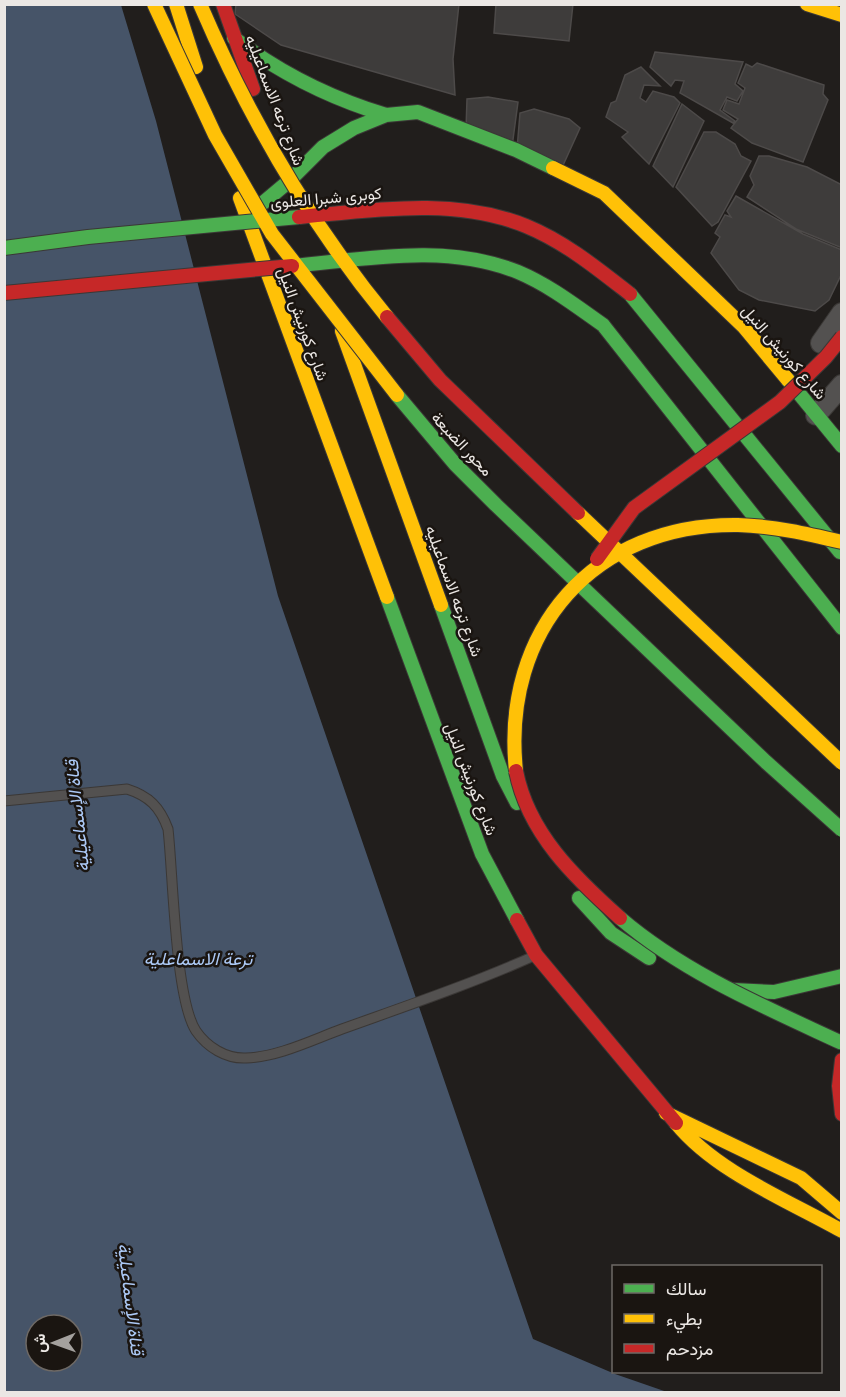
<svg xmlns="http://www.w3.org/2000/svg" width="846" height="1397" font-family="'Roboto Condensed',Vazirmatn,sans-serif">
  <rect width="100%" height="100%" fill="#211e1c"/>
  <path fill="#465468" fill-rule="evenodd" d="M5 5H121L156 121 278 596 533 1339 615 1374 667 1392H5ZM36 1325H72V1361H36Z"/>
  <path fill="#3e3c3b" stroke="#4d4a49" stroke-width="1.5" d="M236 4H459L453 59 455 95 281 45 235 14Z
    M496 4H573L569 41 494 33Z
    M655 52 743 62 735 84 743 91 737 101 727 97 720 110 735 121 733 123 680 93 684 81 675 80 671 86 650 67Z
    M757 63 824 85 823 94 828 100 803 162 752 143 731 128 738 119 723 110 727 100 739 104 745 88 738 83 746 64 752 67Z
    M641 67 660 86 644 85 640 98 646 102 653 91 674 97 680 103 649 164 622 137 628 132 606 117 611 103 616 101 625 75Z
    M488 97 518 102 512 147 466 129 467 99Z
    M682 104 704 121 673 187 653 166Z
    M534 109 569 119 580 128 560 172 517 149 520 113Z
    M704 132H716L735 144 741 156 751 161 718 222 712 226 676 187Z
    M759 156H769L807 167 842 185V248L796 229 747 197 754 185 750 176Z
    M736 196 803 234 842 250V273L829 300 815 311 759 300 739 290 711 253 720 237 715 233 725 215 731 217 727 211Z"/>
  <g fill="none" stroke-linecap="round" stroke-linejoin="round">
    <g stroke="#3b3836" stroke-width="11">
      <path id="lane" d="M4 801 127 789C149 796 160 807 168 829 173 873 175 999 196 1031 207 1047 226 1059 246 1058 278 1057 312 1040 342 1029 406 1006 471 984 534 956"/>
    </g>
    <g stroke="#3b3836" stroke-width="22">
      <path id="street" d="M821 343 842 313
        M816 415 842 385"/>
    </g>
    <g stroke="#3b3836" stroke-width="16">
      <path id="fast" d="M234 38C281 74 330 98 386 115
        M246 217 288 182 323 147 354 128 386 115 418 112 516 150 553 168
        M630 294 840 552
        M603 325 842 628
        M788 380 842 446
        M387 597 482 854 517 920
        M441 605 503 776 517 803
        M579 898 611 933 649 958
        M733 990 774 992 842 976"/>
    </g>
    <g stroke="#3b3836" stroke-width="16">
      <path id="slow" d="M176 4 196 67
        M807 4 842 15
        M553 168 604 193 744 327 788 380
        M240 198 387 597
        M342 331 441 605
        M666 1113 801 1178 842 1213
        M676 1123C716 1172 787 1200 842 1231"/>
    </g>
    <g stroke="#3b3836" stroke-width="16">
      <path id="jam" d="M223 4 253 89
        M517 920 536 955 676 1123
        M842 1060 839 1086 842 1114"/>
    </g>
    <use href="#lane" stroke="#535150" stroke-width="9"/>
    <use href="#street" stroke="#535150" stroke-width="20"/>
    <use href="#fast" stroke="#4caf50" stroke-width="14"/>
    <use href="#slow" stroke="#ffc107" stroke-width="14"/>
    <use href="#jam" stroke="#c62828" stroke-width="14"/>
    <g stroke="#3b3836" stroke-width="16" stroke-linecap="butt">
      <path id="fast-bridge" d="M4 248 88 237 299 217
        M292 266C367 259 446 243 518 272 549 285 576 306 603 325
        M397 395 455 464 496 505 766 762 842 830
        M620 918C684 973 767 1008 842 1043"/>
    </g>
    <g stroke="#3b3836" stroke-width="16" stroke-linecap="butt">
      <path id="slow-bridge" d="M154 4 215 135 272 234 397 395
        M200 4C248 116 309 222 387 317
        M578 513 842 763
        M516 771C501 630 594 523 738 525 774 526 808 534 842 542"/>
    </g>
    <g stroke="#3b3836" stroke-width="16" stroke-linecap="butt">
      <path id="jam-bridge" d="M299 217C374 210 455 197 526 226 565 242 598 269 630 294
        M4 293 292 266
        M387 317 440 380 578 513
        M597 559 634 508 780 402 826 357 842 337
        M516 771C528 833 575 878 620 918"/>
    </g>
    <use href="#fast-bridge" stroke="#4caf50" stroke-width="14"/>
    <use href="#slow-bridge" stroke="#ffc107" stroke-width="14"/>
    <use href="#jam-bridge" stroke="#c62828" stroke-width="14"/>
  </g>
  <g text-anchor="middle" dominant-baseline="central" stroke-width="5" stroke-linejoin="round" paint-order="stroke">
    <g font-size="16" fill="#ebe7e4" stroke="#1a1511">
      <text transform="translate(275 100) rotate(69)">شارع ترعه الاسماعيليه</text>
      <text transform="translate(326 198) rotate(-5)">كوبرى شبرا العلوى</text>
      <text transform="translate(303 324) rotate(70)">شارع كورنيش النيل</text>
      <text transform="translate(784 352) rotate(49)">شارع كورنيش النيل</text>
      <text transform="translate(462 444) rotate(47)">محور الضبعة</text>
      <text transform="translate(454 591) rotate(70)">شارع ترعه الاسماعيليه</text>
      <text transform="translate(471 779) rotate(69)">شارع كورنيش النيل</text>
    </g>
    <g font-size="18" font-style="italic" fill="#acc9f6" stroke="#1a1511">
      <text transform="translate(77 816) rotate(-96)">قناة الإسماعيلية</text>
      <text x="198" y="958">ترعة الاسماعلية</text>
      <text transform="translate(131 1299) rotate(83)">قناة الإسماعيلية</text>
    </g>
  </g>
  <rect width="846" height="1397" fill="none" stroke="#ebe7e4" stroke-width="12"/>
  <rect x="612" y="1265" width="210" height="108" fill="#1a1511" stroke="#6e6965" stroke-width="1.5"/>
  <rect x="624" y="1284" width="30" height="9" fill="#4caf50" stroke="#6e6965" stroke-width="1.5"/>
  <text x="666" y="1295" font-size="18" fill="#ebe7e4">سالك</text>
  <rect x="624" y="1314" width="30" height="9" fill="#ffc107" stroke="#6e6965" stroke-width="1.5"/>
  <text x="666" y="1325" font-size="18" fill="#ebe7e4">بطيء</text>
  <rect x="624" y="1344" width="30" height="9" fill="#c62828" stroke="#6e6965" stroke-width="1.5"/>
  <text x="666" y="1355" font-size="18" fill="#ebe7e4">مزدحم</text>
  <g transform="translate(54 1343) rotate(269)"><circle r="28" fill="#1a1511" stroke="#6e6965" stroke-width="1.5"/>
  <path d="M0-4.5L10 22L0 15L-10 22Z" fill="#a4a19e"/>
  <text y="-9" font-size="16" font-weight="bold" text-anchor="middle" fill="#ebe7e4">ش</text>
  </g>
</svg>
